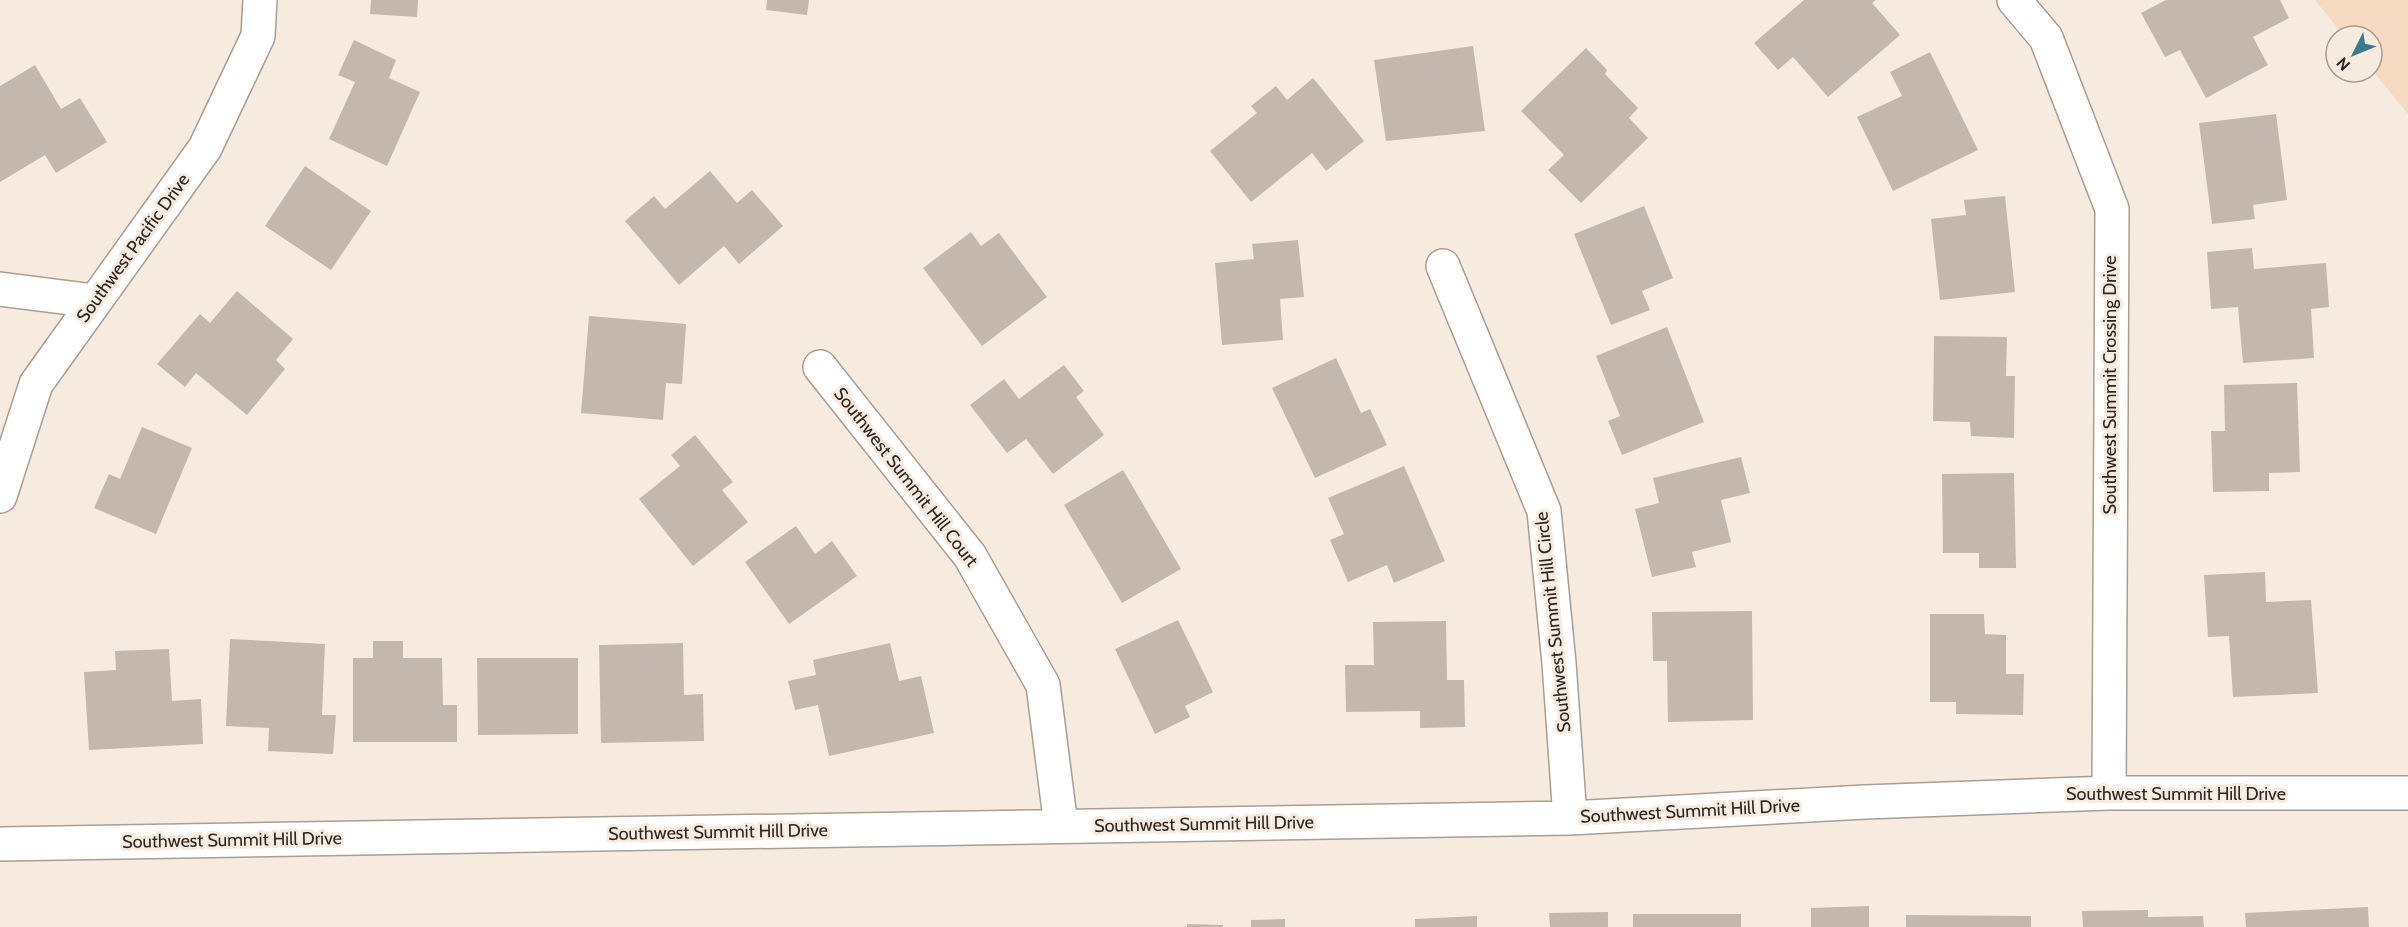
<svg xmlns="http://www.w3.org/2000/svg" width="2408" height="927" font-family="Cabin,sans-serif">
  <rect width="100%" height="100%" fill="#f7ebe0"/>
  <path fill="#f5dac1" d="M2315 0H2408V114L2372 70V36H2344Z"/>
  <path fill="#c4b8ae" d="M371 0H418L417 17 370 14Z
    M767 0H809L807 15 766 10Z
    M1804 0H1876L1872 3 1900 35 1828 97 1793 57 1778 70 1754 43Z
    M2166 0H2280L2289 18 2253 37 2268 65 2206 98 2180 50 2165 57 2141 13Z
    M354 40 396 60 389 78 420 92 387 166 329 139 355 82 338 75Z
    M1473 46 1485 131 1386 141 1374 60Z
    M1586 48 1607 70 1605 74 1638 108 1629 118 1648 138 1581 203 1548 170 1564 155 1521 111Z
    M1930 52 1978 150 1893 191 1857 117 1902 96 1890 72Z
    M35 65 61 109 80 98 107 142 56 173 45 155 0 182V86Z
    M1313 78 1364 141 1326 171 1312 153 1251 202 1210 151 1257 113 1251 106 1276 86 1287 100Z
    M2276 114 2287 200 2253 205 2255 219 2212 224 2199 123Z
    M305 166 371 211 331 270 265 226Z
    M710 171 737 203 752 190 783 226 739 264 724 246 679 285 625 221 654 196 665 209Z
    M2005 196 2015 292 1940 300 1931 219 1966 215 1964 200Z
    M1644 206 1673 278 1642 291 1650 310 1611 325 1574 234Z
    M971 232 981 246 999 233 1047 297 982 346 923 268Z
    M1298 240 1304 297 1280 299 1283 340 1222 345 1215 263 1254 259 1252 244Z
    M2252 248 2254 269 2326 263 2329 307 2311 309 2314 358 2243 363 2238 307 2211 309 2207 252Z
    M237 291 293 339 276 360 285 369 247 415 196 373 185 387 157 364 200 314 210 323Z
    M589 316 686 324 682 384 666 383 663 420 581 413Z
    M1667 327 1704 422 1622 455 1608 421 1620 416 1596 356Z
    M1934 336 2007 337 2006 376H2015L2014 438 1971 436 1970 422 1933 421Z
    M1336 358 1361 413 1370 409 1387 445 1315 478 1272 388Z
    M1064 365 1084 391 1076 397 1104 435 1053 474 1026 439 1007 453 970 405 1004 379 1019 399Z
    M2297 383 2300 472 2269 473V491L2213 492 2211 431H2225L2224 385Z
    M142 427 192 448 156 534 94 508 109 474 120 479Z
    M695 435 733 482 722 490 748 522 693 566 639 499 680 466 671 455Z
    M1741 457 1750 493 1721 500 1731 542 1692 552 1696 567 1652 577 1635 509 1659 503 1653 478Z
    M1404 466 1445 561 1394 583 1387 565 1348 582 1330 540 1344 534 1328 498Z
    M1123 470 1181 569 1122 603 1064 505Z
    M2014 473 2016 568H1979V553H1943L1942 474Z
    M796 526 815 554 832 541 857 576 789 624 745 562Z
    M2265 572 2266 602 2311 600 2318 693 2233 697 2229 636 2208 637 2204 575Z
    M1752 611 1753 720 1668 722 1667 661H1653L1652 612Z
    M1930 614H1984L1985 634 2006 635V674H2024L2023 715 1956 714V702H1930Z
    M1178 620 1213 692 1185 706 1190 717 1155 734 1115 649Z
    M1446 621 1447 680H1464L1465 727 1420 728V711L1346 712 1345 665H1374L1373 622Z
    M230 639 325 644 322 715H336L333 754 268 751 269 728 226 726Z
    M373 641H403V658H442L443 705H457V742H353V658H373Z
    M683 643 684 695 703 694 704 741 601 743 599 645Z
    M890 643 899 681 921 676 934 733 829 756 818 705 795 710 788 681 816 675 813 660Z
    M169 649 172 701 201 699 203 744 89 750 84 672 116 670 115 651Z
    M477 658H578V734L478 735Z
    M1869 906V927H1811V908Z
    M2368 907 2369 927H2246L2245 913Z
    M2148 910V917L2203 916 2204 927H2083L2082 911Z
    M1608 912V927H1550L1549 913Z
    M1633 914H1741V927H1633Z
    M1906 915 2031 916V927H1906Z
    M1477 916V927H1415V919Z
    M1285 919V927H1251V920Z
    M1187 924 1223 925V927H1187Z"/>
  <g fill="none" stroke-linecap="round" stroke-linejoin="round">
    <g stroke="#a99e94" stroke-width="36">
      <path id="street" d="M2014 0 2046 38 2112 209 2109 793
        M1443 266 1544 511 1559 663 1570 818
        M0 289 94 301
        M820 367 970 556 1043 685 1061 826
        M0 496 36 384 205 148 258 36 260 0
        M0 844 1570 818 1865 802 2109 793H2408"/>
    </g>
    <use href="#street" stroke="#fff" stroke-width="33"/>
  </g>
  <g text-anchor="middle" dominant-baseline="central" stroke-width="6" stroke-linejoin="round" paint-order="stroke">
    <g font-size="18" fill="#2b2622" stroke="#f7ebe0">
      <text transform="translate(133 248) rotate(-54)">Southwest Pacific Drive</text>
      <text transform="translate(2110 385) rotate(-90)">Southwest Summit Crossing Drive</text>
      <text transform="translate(906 477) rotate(52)">Southwest Summit Hill Court</text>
      <text transform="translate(1553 622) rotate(-96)">Southwest Summit Hill Circle</text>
      <text x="2176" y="794">Southwest Summit Hill Drive</text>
      <text transform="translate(1690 811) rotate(-3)">Southwest Summit Hill Drive</text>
      <text transform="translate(1204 824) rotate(-1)">Southwest Summit Hill Drive</text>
      <text transform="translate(718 832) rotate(-1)">Southwest Summit Hill Drive</text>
      <text transform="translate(232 840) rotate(-1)">Southwest Summit Hill Drive</text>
    </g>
  </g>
  <g transform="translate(2354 54) rotate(227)"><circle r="28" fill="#f7ebe0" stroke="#a59c94" stroke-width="1.5"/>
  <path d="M0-4.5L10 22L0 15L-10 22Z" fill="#387c8b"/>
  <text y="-9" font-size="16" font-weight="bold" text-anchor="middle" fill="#2b2622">N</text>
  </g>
</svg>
